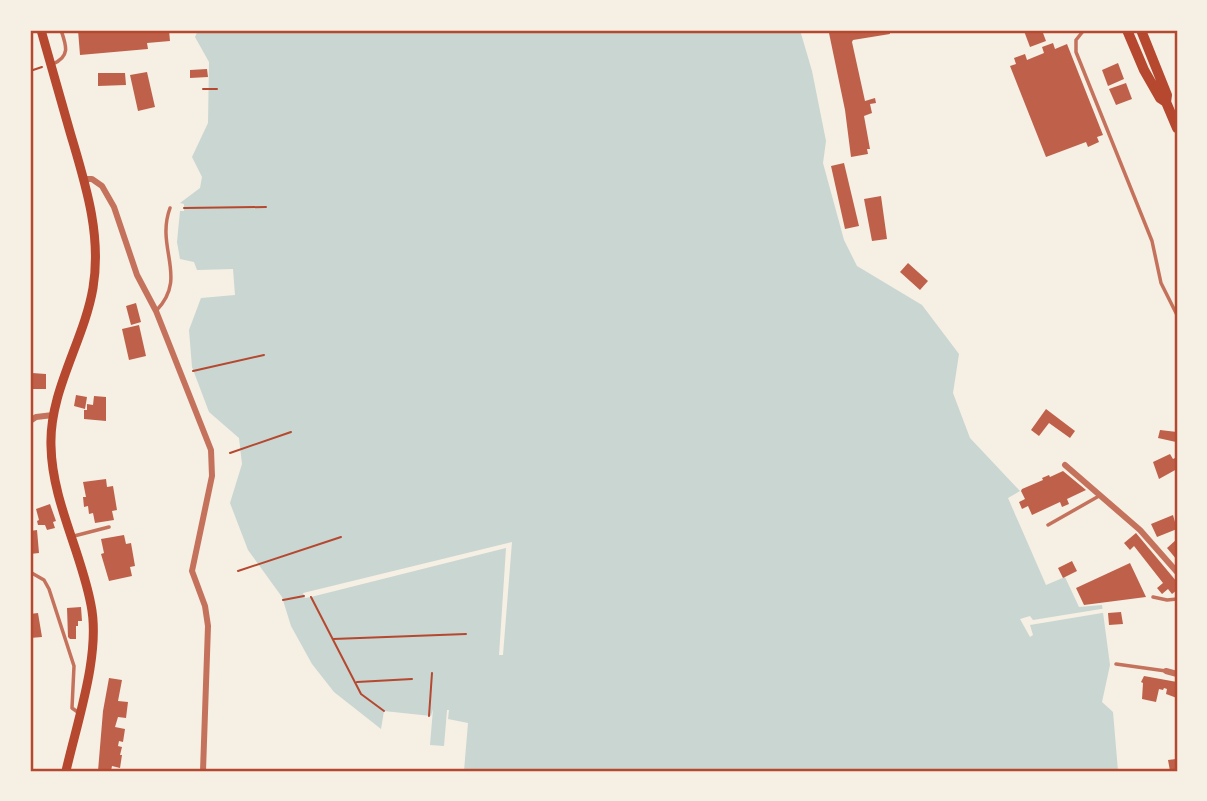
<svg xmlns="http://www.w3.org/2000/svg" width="1207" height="801" font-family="Rubik,sans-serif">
  <rect width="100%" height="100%" fill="#f6efe4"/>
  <path fill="#c9d6d2" d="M198 30H800L812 71 826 141 823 163 844 240 857 266 922 305 959 354 953 393 970 438 1020 491 1008 498 1046 585 1065 577 1079 607 1102 605 1110 665 1102 702 1113 712 1118 771H464L468 723 448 719 449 710H447L444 746 430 745 433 709 431 716 384 711 381 729 334 692 312 664 291 626 282 597 248 550 230 503 242 464 239 438 209 412 192 367 189 330 201 298 235 295 233 269 197 270 194 262 180 259 177 242 180 211H184V204L180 203 200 188 202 177 192 157 208 123 209 62 195 37Z"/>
  <path fill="#f6efe4" d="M512 542 503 655H499L506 548 311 597 305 598 303 593Z
    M1107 608 1108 612 1030 625 1033 635 1030 637 1020 619 1030 616 1033 620Z"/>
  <path fill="#bf614a" d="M78 30H169L170 41 147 43 148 49 80 55Z
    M849 30 850 32 857 30H889L890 34 853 40 852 42 865 101 875 98 876 103 870 104 872 113 864 116 870 149H867L868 154 851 157 845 110 829 33Z
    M1028 30H1055L1043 33 1046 41 1030 47 1024 31Z
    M1053 43 1055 49 1067 44 1103 135 1097 137 1099 142 1088 147 1086 142 1046 157 1010 66 1016 64 1014 58 1025 54 1027 60 1044 53 1042 47Z
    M1118 63 1124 79 1108 86 1102 70Z
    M207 69 208 77 190 78V70Z
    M147 72 155 107 138 111 130 75Z
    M98 73H125L126 85 98 86Z
    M1126 83 1132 99 1116 105 1109 89Z
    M844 163 859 226 845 229 831 166Z
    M881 196 887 239 872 241 864 199Z
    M908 263 928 281 920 290 900 272Z
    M136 303 141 322 131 325 126 306Z
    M139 325 146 356 129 360 122 329Z
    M32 373 46 374V389H30V384H32Z
    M76 395 87 397 85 409 74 406Z
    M94 396 106 397V421L84 419V410H87V404L93 405Z
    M1046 409 1075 431 1070 438 1049 423 1039 436 1031 430Z
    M1160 430 1177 432 1176 442 1158 438Z
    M1170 454 1173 459 1177 457V469L1159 479 1153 462Z
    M1063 471 1086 490 1067 499 1069 504 1062 507 1060 502 1032 515 1028 506 1022 509 1019 502 1025 499 1021 491 1022 489 1043 480 1042 478 1049 475 1050 477Z
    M106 479 107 487 113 486 117 510 112 511 114 520 95 523 93 513 89 514 88 506 84 507 83 497H86L83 482Z
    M50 504 56 521 53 522 55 528 47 530 45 525H38L37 521 39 520 36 509Z
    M1173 515 1177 529 1157 537 1151 524Z
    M37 530 39 553 30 554V531Z
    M1136 533 1177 582V590L1172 594 1168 589 1162 594 1157 588 1163 583 1134 546 1130 550 1124 543Z
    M124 535 126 544 131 543 135 566 130 567 132 576 109 581 101 554 104 553 101 539Z
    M1177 539V560L1167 548Z
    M1072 561 1077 571 1063 578 1058 568Z
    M1130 563 1146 597 1084 605 1076 588Z
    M81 607 82 621H78V626H76V639H70L68 637 67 608Z
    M1121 612 1123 624 1109 625 1108 613Z
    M38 613 42 637 30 638V614Z
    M1144 676 1177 682V698L1166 694 1167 689 1164 688 1163 690 1159 689 1156 702 1142 699 1143 683 1141 682Z
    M109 678 122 680 118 701 128 702 126 718 118 717 115 727 125 729 123 742 119 741 118 746 122 747 120 755H122L120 768 112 766 111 771H98L103 711Z
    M1176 759 1177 769 1170 771 1168 760Z"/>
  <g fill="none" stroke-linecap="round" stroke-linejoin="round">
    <path stroke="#b5482f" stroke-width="2" d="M30 71 42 67
      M203 89H217
      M184 208 266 207
      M193 371 264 355
      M230 453 291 432
      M238 571 341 537
      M311 597 361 694 384 711
      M283 600 304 596
      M333 639 466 634
      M357 682 412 679
      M429 716 432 673"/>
    <path stroke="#c5725c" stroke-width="3.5" d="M1084 30 1076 40V52L1152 241 1161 283 1177 315
      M53 64C71 56 66 45 61 30
      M156 311C189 277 155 249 170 208
      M1048 525 1099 496
      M74 536 109 527
      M30 572 44 580 49 589 74 666 72 708 79 713
      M1153 597 1167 600 1177 599
      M1116 664 1166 671"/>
    <path stroke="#c5725c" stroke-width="6" d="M84 179H92L102 186 114 207 137 275 156 311 211 450 212 476 192 571 205 606 208 626 203 771
      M30 421 36 417 53 415
      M1065 465 1140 530 1177 572
      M1166 671 1177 674"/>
    <path stroke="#b5482f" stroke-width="9" d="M41 30C51 64 60 98 70 132 85 183 102 234 93 288 84 341 49 391 51 446 52 501 81 551 91 605 101 654 77 722 66 771"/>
    <path stroke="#b5482f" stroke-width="10" d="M1127 30 1144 70 1160 98 1166 102 1177 128
      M1141 30 1167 95 1166 102"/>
  </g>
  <rect width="1207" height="801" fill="none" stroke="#f6efe4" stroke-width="63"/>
  <rect x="32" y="32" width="1144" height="738" fill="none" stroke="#b5482f" stroke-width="2.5"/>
</svg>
